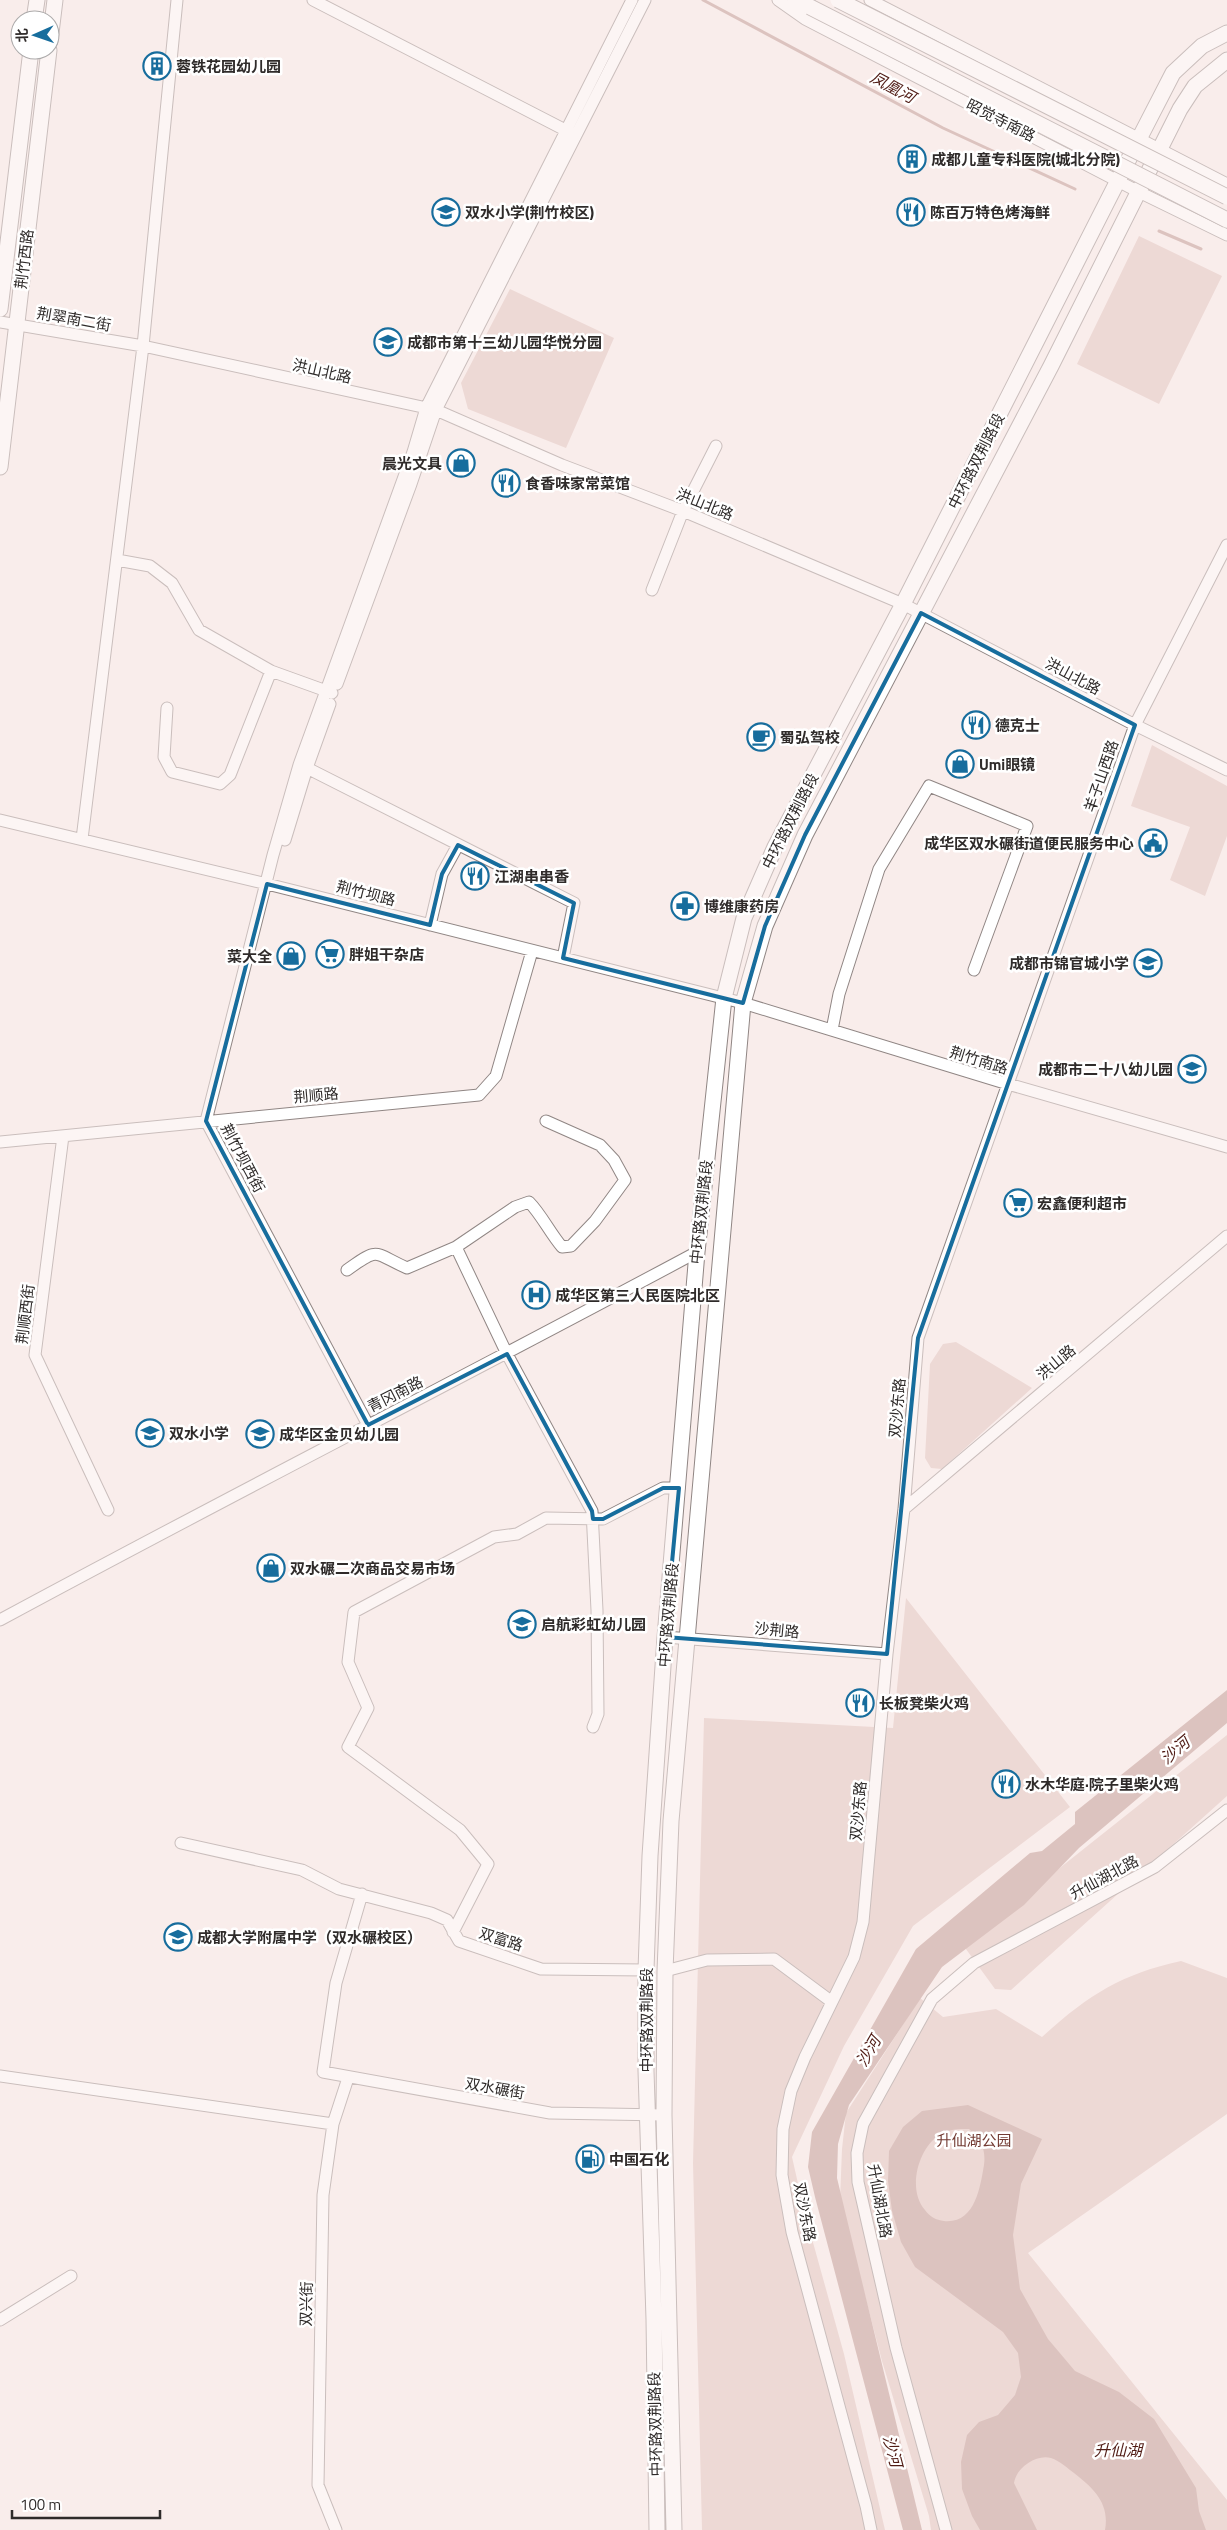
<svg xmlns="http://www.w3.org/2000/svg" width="1227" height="2530" font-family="'Titillium Web','Noto Sans SC',sans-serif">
  <rect width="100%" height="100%" fill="#f9edeb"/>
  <path fill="#dec1bb" d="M1139 236 1222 276 1159 404 1077 364Z
    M510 289 614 338 566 448 468 409 461 383Z
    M1152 745 1227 786V836L1205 896 1170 880 1190 827 1131 806Z
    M956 1342 1032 1388 942 1469 931 1468 925 1458 930 1364 943 1344Z
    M906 1598 1070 1807 913 1926 844 2046 792 2157 804 2210 844 2354 885 2530H702L693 2163 704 1718 893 1728Z
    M1227 1735V1796L1011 1990 995 1989 963 1945Z
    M1181 1961 1227 1978V2114L1028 2253 1227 2500V2530H931L929 2516 882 2361 840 2200 842 2149 846 2113 920 1998 943 2017 996 2009 1042 2037C1087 1996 1121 1974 1181 1961Z"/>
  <path fill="#b9918a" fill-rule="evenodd" d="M1227 1690V1723L1079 1848 1024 1905 942 1967 849 2105 838 2144 837 2178 922 2530H903L815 2197 808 2167 812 2132 916 1949 1030 1853 1042 1851 1075 1824V1812Z
    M968 2105 1042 2139 1021 2184 1013 2235 1020 2289 1048 2339 1075 2371 1119 2392 1154 2419 1196 2488 1199 2511 1206 2530H1105C1110 2503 1093 2488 1074 2473 1067 2468 1060 2461 1051 2458 1036 2454 1016 2468 1014 2483L1037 2530H980L972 2516 962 2489 961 2462 967 2435 979 2422 998 2415 1015 2395 1021 2377 1018 2353 1003 2332 915 2267 901 2242 892 2211 888 2181 889 2151 903 2127 922 2111ZM969 2129C981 2139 986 2149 984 2165 980 2188 975 2224 944 2221 936 2220 930 2217 925 2210 907 2190 918 2149 939 2135 948 2129 959 2129 969 2129Z"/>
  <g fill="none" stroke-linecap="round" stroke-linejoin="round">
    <path stroke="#b9918a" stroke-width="3" d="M703 0 943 128 1075 189
      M1159 231 1201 249"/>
    <g stroke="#908684" stroke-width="13">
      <path id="minor" d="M313 0 573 134
        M778 0 805 19 1139 192 1227 235
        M870 0 1227 184
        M0 322 143 346 436 410 562 465 683 511 903 604 1135 725 1227 770
        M117 560 150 566 172 583 199 630 271 671 332 693
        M652 590 683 511 716 446
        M337 684 411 484 436 410 645 0
        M167 708 164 757 172 772 220 784 230 775 271 671
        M307 768 574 903 563 958
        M0 820 267 884 743 1003 1008 1084 1227 1147
        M82 839 143 346 177 0
        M285 840 307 768 330 704
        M430 925 442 874 458 845
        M832 1030 839 994 879 869 929 786 1027 826 974 970
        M63 1136 35 1355 108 1510
        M0 1142 479 1095 496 1076 532 951
        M456 1247 507 1354 592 1511 597 1610 598 1714 593 1727
        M347 1270C380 1246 373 1253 407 1268L456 1247 515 1207 529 1202C541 1214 550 1233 562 1247L571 1246 595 1221 625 1180 614 1160 600 1145 546 1121
        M368 1425 206 1121 273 855 299 765 413 452 426 408 632 0
        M904 1509 1227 1236
        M0 1620C231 1495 466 1376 697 1252
        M665 1637 887 1654
        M181 1843 302 1870 339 1889 431 1913 447 1920 459 1941 541 1969 646 1970
        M362 1894 336 1983 323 2072 550 2113 664 2115
        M453 1932 488 1864 460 1830 348 1747 368 1708 348 1662 354 1612 494 1537 517 1534 546 1518 603 1519 663 1488H679
        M665 1971 707 1960 774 1959 832 2002
        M0 2076 333 2124
        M0 2320 71 2276
        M336 2530 318 2485 323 2195 333 2124 348 2078
        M871 2530 866 2506 792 2232 782 2175 783 2129 791 2091 805 2057 854 1957 863 1922 887 1654 904 1509 918 1338 1135 725 1227 545
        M946 2530 896 2348 858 2182 857 2153 863 2124 932 1999 974 1963 1155 1867 1227 1810"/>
    </g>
    <g stroke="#908684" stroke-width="17">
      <path id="major" d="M795 0 810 7
        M34 20 37 0
        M50 41 55 0
        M0 309 31 50
        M0 467 49 50
        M657 2530 654 2319 646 2071V1970L650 1856 665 1637 697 1252 724 998 744 918 775 847 903 604 1139 139 1173 73 1202 46 1227 33
        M674 2530 664 2115 665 1971 671 1821 743 1003 765 926 805 835 1051 366 1180 109 1195 86 1227 60"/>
    </g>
    <use href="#minor" stroke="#fff" stroke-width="11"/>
    <use href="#major" stroke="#fff" stroke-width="15"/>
    <g stroke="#908684" stroke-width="17" stroke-linecap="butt">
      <path id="major-bridge" d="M838 0 1227 197
        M810 7 1227 220"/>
    </g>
    <use href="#major-bridge" stroke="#fff" stroke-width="15"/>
  </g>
  <path d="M0 0H1227V2530H0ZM921 613 1135 725 918 1338 887 1654 665 1637 679 1488H663L603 1519H593L592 1511 507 1354 368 1425 206 1121 267 884 430 925 442 874 458 845 574 903 563 958 743 1003 765 926 805 835Z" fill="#f9edeb" fill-opacity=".55" fill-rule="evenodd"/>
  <path fill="none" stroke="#176d9d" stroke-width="4" stroke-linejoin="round" d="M921 613 1135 725 918 1338 887 1654 665 1637 679 1488H663L603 1519H593L592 1511 507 1354 368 1425 206 1121 267 884 430 925 442 874 458 845 574 903 563 958 743 1003 765 926 805 835Z"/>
  <defs>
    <g id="building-ring" transform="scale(1.4375)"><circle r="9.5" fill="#fff" stroke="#176d9d" stroke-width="1.5"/><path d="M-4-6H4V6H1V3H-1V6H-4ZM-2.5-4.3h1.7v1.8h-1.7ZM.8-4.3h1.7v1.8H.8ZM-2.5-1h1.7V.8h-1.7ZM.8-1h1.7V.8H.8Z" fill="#176d9d"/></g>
    <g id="school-ring" transform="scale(1.4375)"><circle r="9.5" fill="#fff" stroke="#176d9d" stroke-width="1.5"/><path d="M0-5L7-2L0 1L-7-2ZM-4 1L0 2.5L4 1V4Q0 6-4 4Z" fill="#176d9d"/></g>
    <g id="restaurant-ring" transform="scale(1.4375)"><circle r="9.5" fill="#fff" stroke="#176d9d" stroke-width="1.5"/><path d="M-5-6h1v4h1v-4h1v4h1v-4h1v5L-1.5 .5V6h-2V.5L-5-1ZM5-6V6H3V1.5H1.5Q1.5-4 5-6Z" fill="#176d9d"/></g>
    <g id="shop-ring" transform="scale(1.4375)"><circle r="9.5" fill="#fff" stroke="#176d9d" stroke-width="1.5"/><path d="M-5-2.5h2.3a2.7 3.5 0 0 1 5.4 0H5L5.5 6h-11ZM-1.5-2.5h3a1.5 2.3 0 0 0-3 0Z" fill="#176d9d"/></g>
    <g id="cafe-ring" transform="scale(1.4375)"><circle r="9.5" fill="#fff" stroke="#176d9d" stroke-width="1.5"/><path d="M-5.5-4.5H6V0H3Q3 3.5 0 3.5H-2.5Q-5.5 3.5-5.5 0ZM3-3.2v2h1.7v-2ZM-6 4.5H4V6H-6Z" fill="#176d9d"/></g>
    <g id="civic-ring" transform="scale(1.4375)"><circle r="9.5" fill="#fff" stroke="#176d9d" stroke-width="1.5"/><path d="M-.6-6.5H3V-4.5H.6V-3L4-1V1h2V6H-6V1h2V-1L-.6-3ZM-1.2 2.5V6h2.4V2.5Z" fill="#176d9d"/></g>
    <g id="pharmacy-ring" transform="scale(1.4375)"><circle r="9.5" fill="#fff" stroke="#176d9d" stroke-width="1.5"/><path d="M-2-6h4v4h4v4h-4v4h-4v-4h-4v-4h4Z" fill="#176d9d"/></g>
    <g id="supermarket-ring" transform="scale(1.4375)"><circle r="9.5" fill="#fff" stroke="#176d9d" stroke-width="1.5"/><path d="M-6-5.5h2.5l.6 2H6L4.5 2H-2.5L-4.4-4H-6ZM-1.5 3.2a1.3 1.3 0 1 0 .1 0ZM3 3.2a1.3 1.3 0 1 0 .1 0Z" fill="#176d9d"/></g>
    <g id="hospital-ring" transform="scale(1.4375)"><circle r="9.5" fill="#fff" stroke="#176d9d" stroke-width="1.5"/><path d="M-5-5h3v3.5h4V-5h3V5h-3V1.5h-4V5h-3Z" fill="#176d9d"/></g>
    <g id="fuel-ring" transform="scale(1.4375)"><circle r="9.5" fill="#fff" stroke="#176d9d" stroke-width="1.5"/><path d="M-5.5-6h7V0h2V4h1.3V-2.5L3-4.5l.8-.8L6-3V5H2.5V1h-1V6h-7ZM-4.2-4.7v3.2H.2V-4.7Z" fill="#176d9d"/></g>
  </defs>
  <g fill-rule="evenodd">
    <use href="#building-ring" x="157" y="66"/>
    <use href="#building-ring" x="912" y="159"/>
    <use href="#school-ring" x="446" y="212"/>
    <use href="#restaurant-ring" x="911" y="212"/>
    <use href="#school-ring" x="388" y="342"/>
    <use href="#shop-ring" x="461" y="463"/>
    <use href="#restaurant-ring" x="506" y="483"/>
    <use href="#restaurant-ring" x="976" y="725"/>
    <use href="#cafe-ring" x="761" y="737"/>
    <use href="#shop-ring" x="960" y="764"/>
    <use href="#civic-ring" x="1153" y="843"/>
    <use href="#restaurant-ring" x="475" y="876"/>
    <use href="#pharmacy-ring" x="685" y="906"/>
    <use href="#supermarket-ring" x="330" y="954"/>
    <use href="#shop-ring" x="291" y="956"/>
    <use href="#school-ring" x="1148" y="963"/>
    <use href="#school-ring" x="1192" y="1069"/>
    <use href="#supermarket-ring" x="1018" y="1203"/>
    <use href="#hospital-ring" x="536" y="1295"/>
    <use href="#school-ring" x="150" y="1433"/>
    <use href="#school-ring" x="260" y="1434"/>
    <use href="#shop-ring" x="271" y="1568"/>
    <use href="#school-ring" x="522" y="1624"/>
    <use href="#restaurant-ring" x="860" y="1703"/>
    <use href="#restaurant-ring" x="1006" y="1784"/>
    <use href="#school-ring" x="178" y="1937"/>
    <use href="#fuel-ring" x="590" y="2159"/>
  </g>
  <g text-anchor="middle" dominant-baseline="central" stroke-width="5" stroke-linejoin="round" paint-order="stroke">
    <g font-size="15" font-weight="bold" fill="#2f2b2a" stroke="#fff" text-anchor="start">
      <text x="176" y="66">蓉铁花园幼儿园</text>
      <text x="931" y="159">成都儿童专科医院(城北分院)</text>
      <text x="465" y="212">双水小学(荆竹校区)</text>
      <text x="930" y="212">陈百万特色烤海鲜</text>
      <text x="407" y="342">成都市第十三幼儿园华悦分园</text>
      <text x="442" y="463" text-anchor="end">晨光文具</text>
      <text x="525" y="483">食香味家常菜馆</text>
      <text x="995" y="725">德克士</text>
      <text x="780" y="737">蜀弘驾校</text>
      <text x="979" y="764">Umi眼镜</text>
      <text x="1134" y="843" text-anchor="end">成华区双水碾街道便民服务中心</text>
      <text x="494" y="876">江湖串串香</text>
      <text x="704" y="906">博维康药房</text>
      <text x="349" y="954">胖姐干杂店</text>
      <text x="272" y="956" text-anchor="end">菜大全</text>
      <text x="1129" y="963" text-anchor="end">成都市锦官城小学</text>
      <text x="1173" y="1069" text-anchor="end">成都市二十八幼儿园</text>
      <text x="1037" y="1203">宏鑫便利超市</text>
      <text x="555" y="1295">成华区第三人民医院北区</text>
      <text x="169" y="1433">双水小学</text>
      <text x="279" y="1434">成华区金贝幼儿园</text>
      <text x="290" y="1568">双水碾二次商品交易市场</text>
      <text x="541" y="1624">启航彩虹幼儿园</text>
      <text x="879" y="1703">长板凳柴火鸡</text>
      <text x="1025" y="1784">水木华庭·院子里柴火鸡</text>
      <text x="197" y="1937">成都大学附属中学（双水碾校区）</text>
      <text x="609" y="2159">中国石化</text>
    </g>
    <g font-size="15" fill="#2f2b2a" stroke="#fff">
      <text transform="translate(1001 120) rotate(27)">昭觉寺南路</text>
      <text transform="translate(24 259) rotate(-83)">荆竹西路</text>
      <text transform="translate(74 319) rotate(10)">荆翠南二街</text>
      <text transform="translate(322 371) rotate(13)">洪山北路</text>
      <text transform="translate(976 461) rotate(-63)">中环路双荆路段</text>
      <text transform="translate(705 504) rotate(22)">洪山北路</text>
      <text transform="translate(1073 676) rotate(28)">洪山北路</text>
      <text transform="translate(1101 776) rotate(-71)">羊子山西路</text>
      <text transform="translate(790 821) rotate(-63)">中环路双荆路段</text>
      <text transform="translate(366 893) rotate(14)">荆竹坝路</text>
      <text transform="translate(979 1060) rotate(17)">荆竹南路</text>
      <text transform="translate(316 1095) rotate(-5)">荆顺路</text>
      <text transform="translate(243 1158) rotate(62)">荆竹坝西街</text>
      <text transform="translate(701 1212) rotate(-84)">中环路双荆路段</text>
      <text transform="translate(25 1314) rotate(-83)">荆顺西街</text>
      <text transform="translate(1056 1362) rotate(-40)">洪山路</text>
      <text transform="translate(395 1394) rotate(-27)">青冈南路</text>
      <text transform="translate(897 1408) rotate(-85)">双沙东路</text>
      <text transform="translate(668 1615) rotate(-85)">中环路双荆路段</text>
      <text transform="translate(777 1630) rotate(5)">沙荆路</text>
      <text transform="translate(858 1811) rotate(-85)">双沙东路</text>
      <text transform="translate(1104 1877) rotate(-28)">升仙湖北路</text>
      <text transform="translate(501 1939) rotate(18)">双富路</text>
      <text transform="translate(646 2020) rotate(-90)">中环路双荆路段</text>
      <text transform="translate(495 2088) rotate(10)">双水碾街</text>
      <text transform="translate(880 2201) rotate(80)">升仙湖北路</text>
      <text transform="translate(805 2212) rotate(79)">双沙东路</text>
      <text transform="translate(306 2304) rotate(-89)">双兴街</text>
      <text transform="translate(655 2424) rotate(-91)">中环路双荆路段</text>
    </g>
    <g font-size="15" fill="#733b33" stroke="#fff">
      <text x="974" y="2140">升仙湖公园</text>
    </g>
    <g font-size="16" font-style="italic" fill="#501c15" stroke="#fff">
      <text transform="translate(893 87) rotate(28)">凤凰河</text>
      <text transform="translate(1175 1750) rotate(-40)">沙河</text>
      <text transform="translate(868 2051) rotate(-60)">沙河</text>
      <text x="1118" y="2450">升仙湖</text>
      <text transform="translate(893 2451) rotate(75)">沙河</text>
    </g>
  </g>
  <g transform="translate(35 35) rotate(268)"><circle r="24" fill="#ffffff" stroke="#acaaaa"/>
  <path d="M0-4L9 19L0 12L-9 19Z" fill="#176d9d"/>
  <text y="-8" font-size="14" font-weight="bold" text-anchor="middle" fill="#2f2b2a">北</text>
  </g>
  <path d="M12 2510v8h148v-8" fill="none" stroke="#2f2b2a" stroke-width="2.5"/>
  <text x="20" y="2510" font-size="15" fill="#2f2b2a" stroke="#ffffff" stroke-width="4" paint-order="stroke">100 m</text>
</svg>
